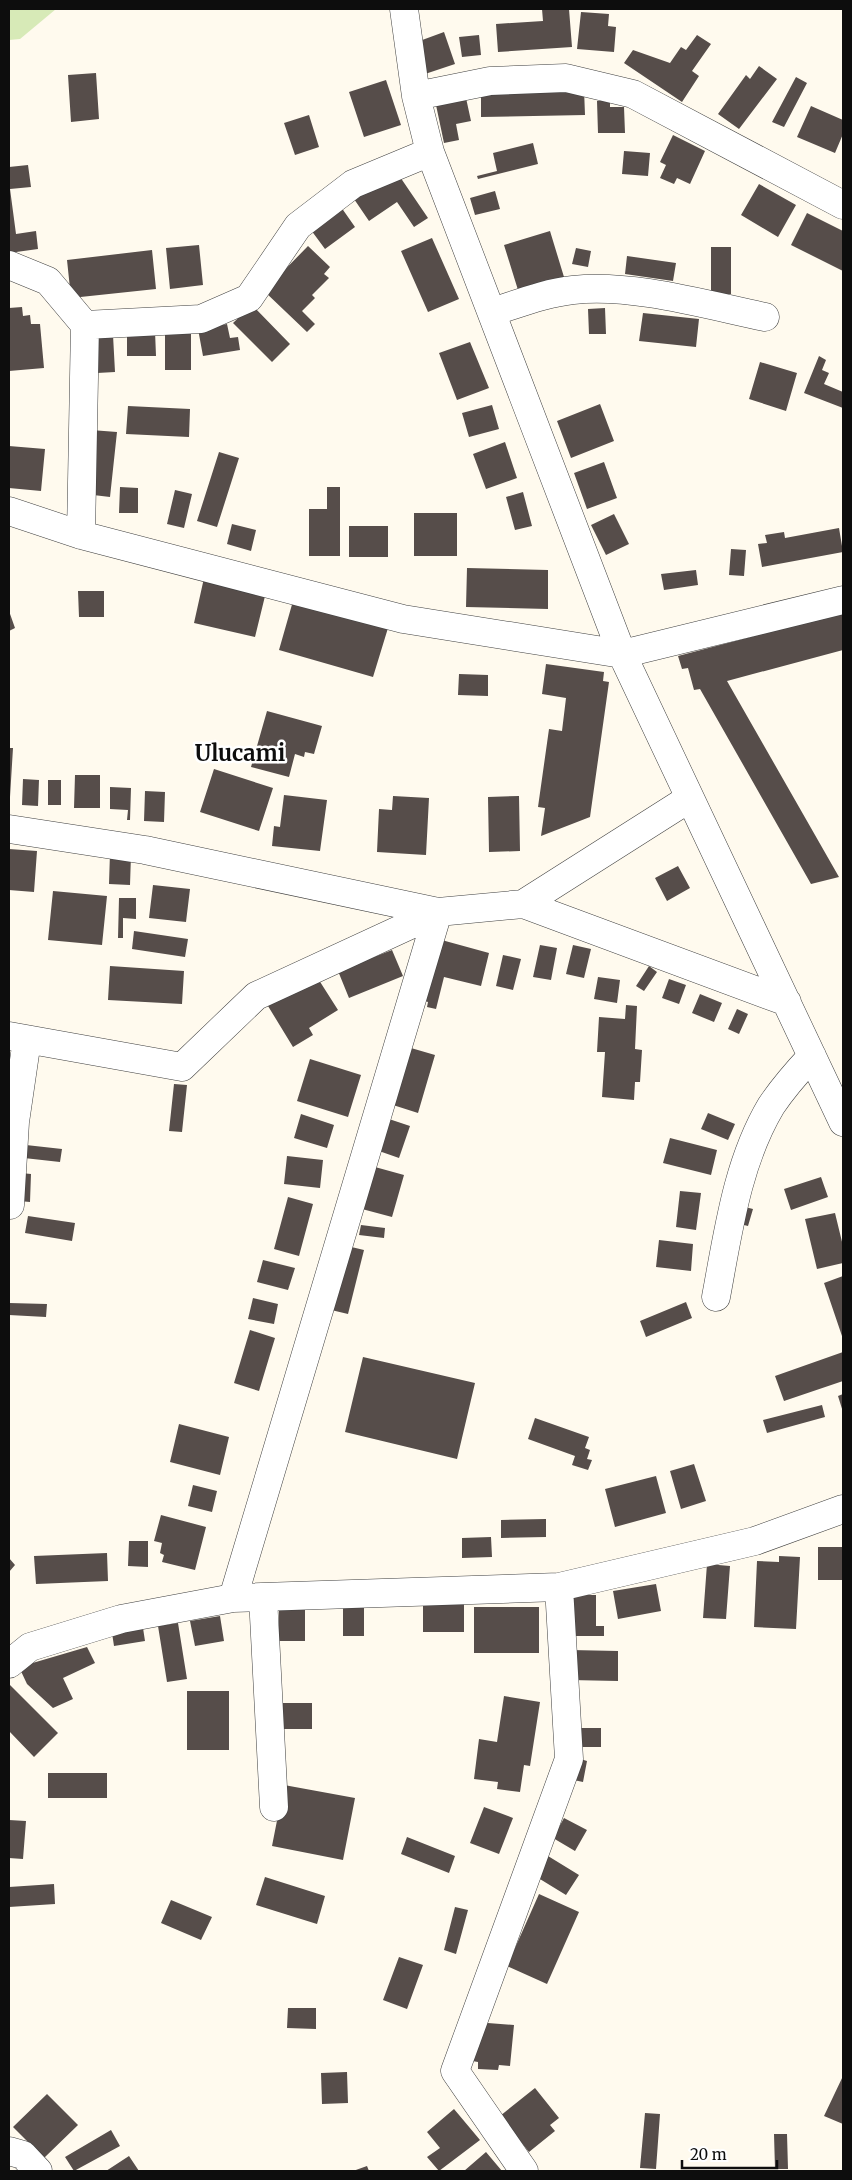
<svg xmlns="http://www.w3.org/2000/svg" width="852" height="2180" font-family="Merriweather,serif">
  <rect width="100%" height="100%" fill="#fffaee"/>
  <path fill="#d7eab7" d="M9 9H56L20 39 9 40Z"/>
  <path fill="#564d4a" d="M542 9H569L572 47 498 52 496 24 543 21Z
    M581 12 609 14 608 26 616 27 614 52 577 49Z
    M444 32 455 64 425 74 414 43Z
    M479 35 481 55 462 57 459 37Z
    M697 35 711 44 692 71 699 76 682 102 624 63 633 50 670 63 681 47 686 50Z
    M759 66 777 79 739 129 718 114 746 75 750 79Z
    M96 73 99 119 71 122 68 75Z
    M796 77 807 83 784 127 772 122Z
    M386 80 401 125 364 137 349 92Z
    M584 89 585 115 481 117V92Z
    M466 98 471 121 456 124 459 140 444 143 436 105Z
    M597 101H610V107H624L625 133H598Z
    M811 106 843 120V134L835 153 797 137Z
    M309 115 319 147 295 155 284 123Z
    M673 135 705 151 690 184 677 178 674 184 660 178 666 165 660 162Z
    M533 143 538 164 478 179 477 176 497 171 493 153Z
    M624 151 650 153 648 176 622 174Z
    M28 165 31 187 10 189 16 234 36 231 38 249 9 253V167Z
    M396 171 428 218 414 227 397 202 369 221 354 199Z
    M759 184 796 205 778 237 741 215Z
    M495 191 500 209 475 215 470 198Z
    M341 207 355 227 325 249 311 230Z
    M807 213 843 231V271L791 245Z
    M550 231 564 277 518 290 504 245Z
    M432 238 459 299 428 312 401 251Z
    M199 245 203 285 170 289 166 248Z
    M308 246 330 267 324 274 329 278 312 295 315 298 302 311 315 324 307 332 264 291Z
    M711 247H731V294H711Z
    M576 248 591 251 588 267 572 264Z
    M152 250 156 289 71 298 67 260Z
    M627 256 676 263 673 281 625 274Z
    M252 305 290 344 272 362 233 323Z
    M22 307 23 316 30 315 31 324H40L44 368 9 371V308Z
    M605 308 606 334H589L588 309Z
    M643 313 699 319 696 347 639 341Z
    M227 324 230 338 238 337 240 350 203 356 198 329Z
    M165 326H191V370H165Z
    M127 331H155L156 356H127Z
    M113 335 115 372 97 373 95 336Z
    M470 342 489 388 457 400 439 353Z
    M819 356 826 360 822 370 829 373 824 384 843 392V408L804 393Z
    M760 362 797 373 786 411 749 399Z
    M600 404 614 441 571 458 557 421Z
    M492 405 499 429 469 437 462 413Z
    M128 406 190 409 189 437 126 434Z
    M91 430 117 432 110 497 85 494Z
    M505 442 517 478 486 489 473 454Z
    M9 446 45 449 41 491 9 488Z
    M219 452 239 458 217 527 197 521Z
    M604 462 617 498 587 509 574 473Z
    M120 487 138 488V513H119Z
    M327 487H340V556H309V509H327Z
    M175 490 192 494 184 528 167 524Z
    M523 492 532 526 515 530 506 497Z
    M414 513H457V556H414Z
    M614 514 629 544 606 555 591 525Z
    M232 524 256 530 251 551 227 544Z
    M349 526H388V557H349Z
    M839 528 843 552 762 567 758 544 767 543 765 535 784 532 785 538Z
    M731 549 746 550 744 576 729 575Z
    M467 568 548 570V609L466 607Z
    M696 570 698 585 664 590 661 574Z
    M204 578 266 592 255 637 194 623Z
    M78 591H104V617H79Z
    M293 601 388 628 373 677 279 650Z
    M9 611 15 628 9 631Z
    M843 613V650L727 681 839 877 811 884 700 689 694 690 688 668 682 669 678 656Z
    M546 664 604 672 603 681 609 682 590 817 541 836 545 808 538 807 549 729 562 731 566 698 542 694Z
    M459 674 488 675V696L458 695Z
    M267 711 322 726 314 754 305 752 304 757 295 754 289 777 251 767Z
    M9 748H13L10 797H9Z
    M214 769 273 788 259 831 200 812Z
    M75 775H100V808H74Z
    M23 779 39 780 38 806 22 805Z
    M48 780H61V805H48Z
    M110 787 131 788 130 820H127L128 810 110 809Z
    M145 791 165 792 164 822 144 821Z
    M284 795 327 800 320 851 272 846 274 826 280 827Z
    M393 796 429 798 426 855 377 852 379 809 392 810Z
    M519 796 520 851 489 852 488 797Z
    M9 849 37 851 34 892 9 890Z
    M110 853 131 855 130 885 109 884Z
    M678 866 690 888 667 901 655 878Z
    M153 885 190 889 186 922 149 918Z
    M53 891 107 896 102 945 48 940Z
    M119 898H136V919L123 918V938H118Z
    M134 931 188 939 185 957 132 949Z
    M438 939 489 953 481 986 444 977 436 1009 427 1007 428 1002 422 1000Z
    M540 945 557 948 551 980 533 977Z
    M573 945 591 949 584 978 566 974Z
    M392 950 403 976 349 998 338 971Z
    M503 955 521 959 513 990 496 986Z
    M110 966 184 971 182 1004 108 1000Z
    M649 966 657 972 644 991 636 986Z
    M317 977 338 1010 309 1028 313 1035 293 1047 268 1006Z
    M598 977 620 980 617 1003 594 999Z
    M669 979 686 985 679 1004 662 998Z
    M700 994 722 1003 714 1022 692 1013Z
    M626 1005 637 1006 635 1049 642 1050 640 1082H635L634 1100 602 1097 605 1052H597L599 1017 625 1019Z
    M737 1009 748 1014 739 1034 728 1029Z
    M411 1048 435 1055 418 1113 393 1105Z
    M310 1059 361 1075 348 1117 297 1101Z
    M174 1084 187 1085 182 1132 169 1131Z
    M708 1113 735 1124 728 1140 701 1129Z
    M301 1114 334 1125 327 1148 294 1138Z
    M389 1119 410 1126 399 1158 379 1151Z
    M670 1138 717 1150 711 1175 663 1163Z
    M26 1145 62 1149 60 1162 24 1158Z
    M287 1156 323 1160 320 1188 284 1184Z
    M375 1167 404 1175 392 1217 362 1209Z
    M21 1173 31 1174 30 1202 19 1201Z
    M821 1177 828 1197 791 1210 784 1189Z
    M680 1191 701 1193 696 1230 676 1227Z
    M288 1197 313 1204 299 1256 274 1249Z
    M741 1206 753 1209 748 1226 736 1223Z
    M835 1213 843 1246V1263L817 1269 805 1219Z
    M28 1216 75 1223 72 1241 25 1233Z
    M361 1225 385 1228 384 1238 359 1235Z
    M659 1240 693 1244 691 1271 656 1267Z
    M343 1245 364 1250 348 1314 327 1309Z
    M263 1260 295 1268 288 1290 257 1282Z
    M843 1276V1339L824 1283Z
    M253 1298 278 1304 274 1324 248 1319Z
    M686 1302 692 1318 646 1337 640 1321Z
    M9 1303 47 1304 46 1317 9 1315Z
    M250 1330 275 1338 259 1391 234 1383Z
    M843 1352V1381L784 1401 775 1376Z
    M363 1357 475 1383 457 1459 345 1432Z
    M843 1394V1412L838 1396Z
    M822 1405 825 1417 767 1433 763 1420Z
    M535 1418 589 1437 585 1448 590 1450 587 1459 592 1460 588 1470 572 1465 575 1456 528 1439Z
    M179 1424 229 1437 220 1475 170 1462Z
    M694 1464 706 1501 681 1509 670 1471Z
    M656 1476 666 1513 615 1527 605 1489Z
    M193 1485 217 1491 212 1512 188 1506Z
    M161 1515 206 1527 195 1570 162 1562 164 1555 160 1553 162 1543 154 1541Z
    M546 1519V1537L501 1538V1520Z
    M491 1537 492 1557 462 1558V1538Z
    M129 1541H148V1567L128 1566Z
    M818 1547H843V1580H818Z
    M107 1553 108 1581 36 1584 34 1556Z
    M779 1556 800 1557 796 1629 754 1627 757 1561 779 1562Z
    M9 1558 15 1565 9 1572Z
    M707 1564 730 1566 726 1619 703 1618Z
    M656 1584 661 1611 618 1619 613 1591Z
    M570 1595H596V1626H604V1636H571Z
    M464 1598V1632H423V1599Z
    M343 1602H364V1636H343Z
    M279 1603H305V1641H279Z
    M474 1607H539V1653H474Z
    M220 1616 224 1641 195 1646 190 1621Z
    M178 1623 187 1679 167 1682 158 1626Z
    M143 1628 145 1641 114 1646 112 1633Z
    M87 1647 95 1663 63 1678 73 1699 53 1708 27 1684 19 1667Z
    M571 1650 618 1651V1681L570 1680Z
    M9 1684 58 1733 34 1757 9 1731Z
    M187 1691H229V1750H187Z
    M504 1696 540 1702 530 1766 524 1765 520 1792 497 1789 498 1782 474 1779 479 1739 497 1742Z
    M274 1703H312V1729H274Z
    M580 1728H601V1747H580Z
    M574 1757 587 1761 583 1782 569 1779Z
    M48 1773H107V1798H48Z
    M284 1785 355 1798 343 1860 272 1846Z
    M484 1807 513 1818 499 1854 470 1843Z
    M564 1818 587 1830 575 1851 553 1838Z
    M9 1820 26 1821 23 1859 9 1858Z
    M407 1837 455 1856 449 1873 401 1854Z
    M548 1856 579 1875 566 1895 535 1876Z
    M265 1877 325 1896 317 1924 256 1905Z
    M54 1884 55 1904 9 1907V1887Z
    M539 1894 579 1912 547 1984 507 1966Z
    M171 1900 212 1917 201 1940 161 1923Z
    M455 1907 468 1910 456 1954 444 1950Z
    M399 1957 423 1965 407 2009 383 2000Z
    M288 2008H316V2029L287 2028Z
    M475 2022 514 2025 510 2066 499 2065 498 2070 478 2069V2062L472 2061Z
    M347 2072 348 2103 322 2104 321 2073Z
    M843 2076V2124L824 2116Z
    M535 2088 559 2118 550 2125 555 2131 529 2152 500 2116Z
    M47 2094 78 2125 44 2158 13 2127Z
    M454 2109 480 2140 439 2171 427 2157 440 2148 427 2132Z
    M645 2113 660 2114 656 2169 640 2168Z
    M111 2130 120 2146 74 2171 65 2157Z
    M774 2134H787L788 2169H775Z
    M486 2152 502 2171H464Z
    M129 2156 139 2171H106Z
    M367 2166 369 2171H353Z"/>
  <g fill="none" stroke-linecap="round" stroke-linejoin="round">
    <g stroke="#404040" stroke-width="29">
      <path id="minor" d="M404 9 416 96 430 152 622 654 843 1122
        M416 96 490 81 566 78 633 94 843 205
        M9 265 48 281 85 325 201 319 249 298 298 226 353 184 430 152
        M492 312C518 304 545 293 573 290 631 283 707 305 765 317
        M9 511 81 535 403 619 622 654 843 600
        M81 535 85 325
        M9 829 145 850 438 912 523 904 690 798
        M523 904 787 1002
        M9 1036 182 1067 256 996 438 912
        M10 1205 15 1122 27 1040
        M716 1297C728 1233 737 1163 771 1106 783 1088 797 1072 812 1056
        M263 1597 274 1807
        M233 1598 438 912
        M9 1664 30 1647 121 1619 233 1598 559 1587 755 1541 843 1509
        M9 2151 23 2155 38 2171
        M524 2171 455 2071 569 1759 559 1587"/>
    </g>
    <use href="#minor" stroke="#fff" stroke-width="28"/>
  </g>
  <g text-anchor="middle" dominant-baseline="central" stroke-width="5" stroke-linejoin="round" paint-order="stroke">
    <g font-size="22" font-weight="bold" fill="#0d0d0d" stroke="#fff">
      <text x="240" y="753">Ulucami</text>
    </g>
  </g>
  <rect width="852" height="2180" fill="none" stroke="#0d0d0d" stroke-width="20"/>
  <path d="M682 2160v8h95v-8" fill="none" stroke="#0d0d0d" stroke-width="2.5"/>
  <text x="690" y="2160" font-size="15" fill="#0d0d0d" stroke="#ffffff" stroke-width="4" paint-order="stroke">20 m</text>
</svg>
